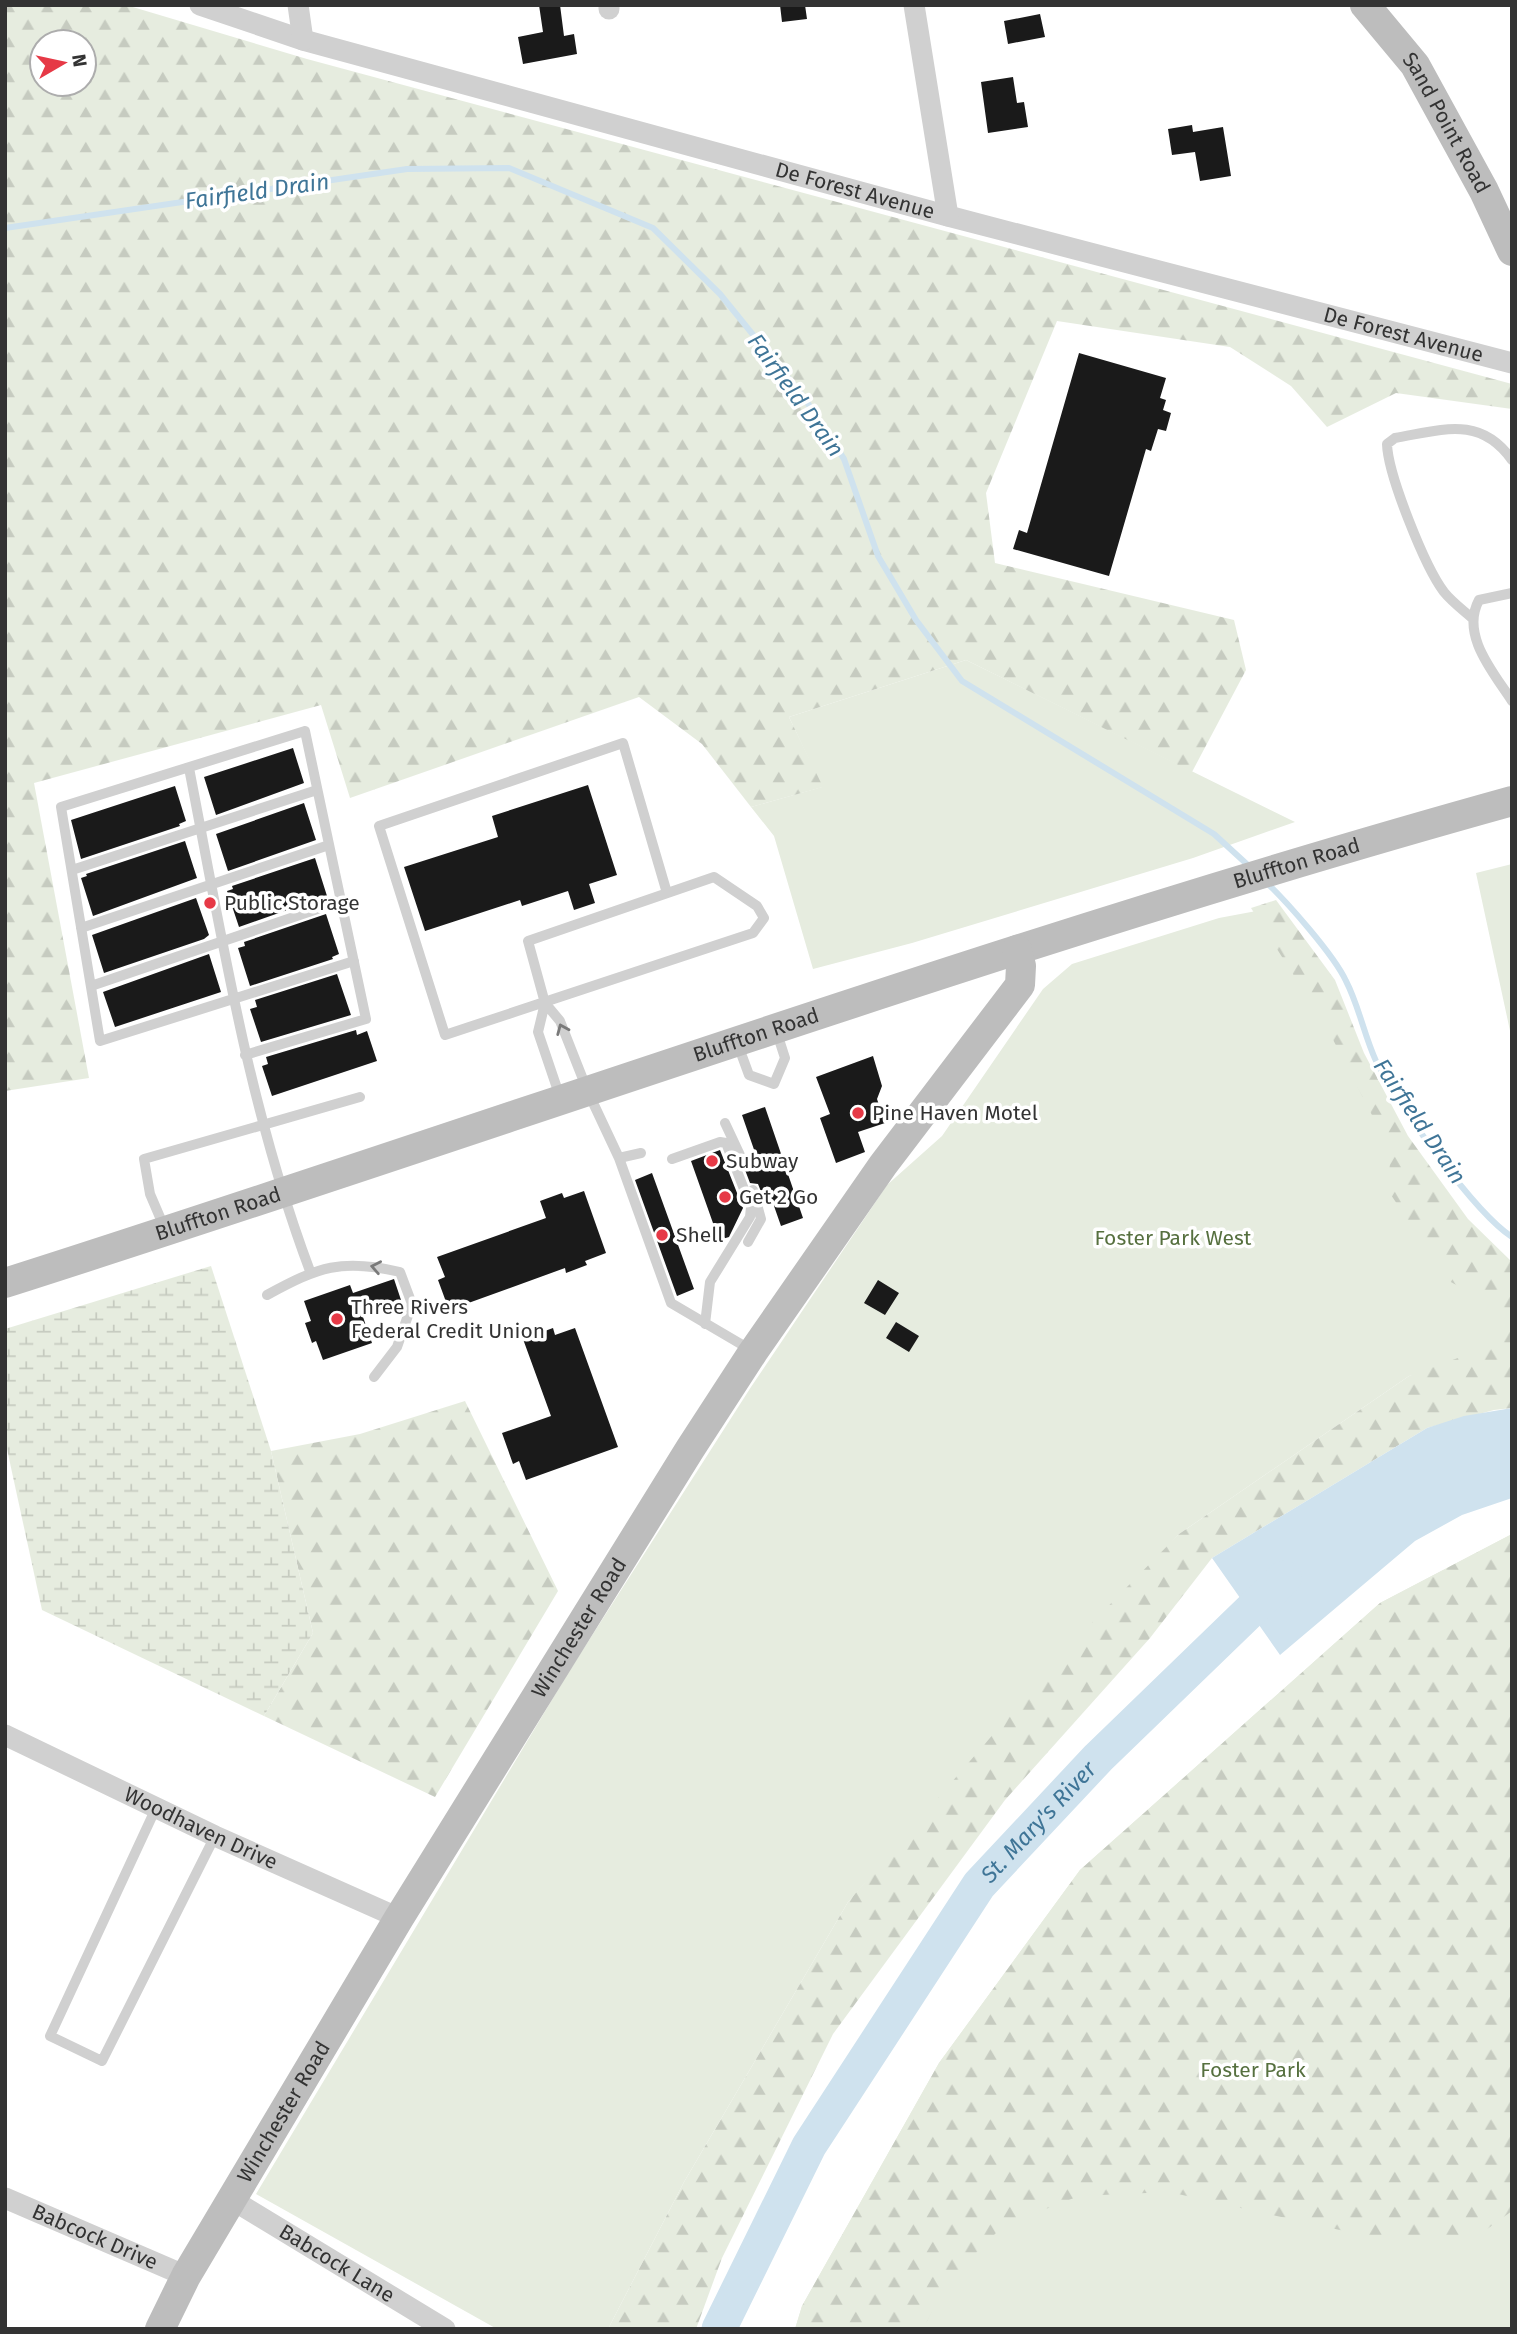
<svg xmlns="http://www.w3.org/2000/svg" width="1517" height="2334" font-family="'Fira Sans',sans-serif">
  <defs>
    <pattern id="forest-firs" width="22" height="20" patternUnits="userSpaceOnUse" patternTransform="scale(1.75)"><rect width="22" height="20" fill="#e6ecdf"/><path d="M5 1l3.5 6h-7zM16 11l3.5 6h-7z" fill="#c6cbc0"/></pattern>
    <pattern id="wetland-marsh" width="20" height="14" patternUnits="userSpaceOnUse" patternTransform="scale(1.75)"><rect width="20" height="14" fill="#e6ecdf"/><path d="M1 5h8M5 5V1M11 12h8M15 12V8" fill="none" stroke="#c6cbc0"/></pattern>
  </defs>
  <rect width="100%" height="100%" fill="#fff"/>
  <path fill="#e6ecdf" d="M966 660 1295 822 1193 858 912 943 813 969 774 836 751 807 822 787 789 717Z
    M1512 864V1040L1476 873Z
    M1267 909 1425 1175 1512 1284V1352L1409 1376 1179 1534 848 1902 684 2182 608 2329H497L256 2194 568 1673 751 1387 887 1185 942 1136 1043 989 1072 964 1219 918Z
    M1512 1534V2329H795L802 2306 939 2063 1080 1870 1380 1603Z"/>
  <path fill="url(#forest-firs)" fill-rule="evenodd" d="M5 5H126L307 59 1512 384V409L1396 393 1327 427 1291 386 1230 347 1057 321 986 493 995 563 1234 620 1246 670 1192 772 966 660 789 717 823 787 751 807 702 744 639 697 350 798 321 705 34 783 89 1078 5 1091ZM42 42H84V84H42Z
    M1276 900 1335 980 1364 1053 1408 1136 1468 1219 1512 1262V1408L1494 1410 1427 1428 1212 1558 1150 1638 1005 1800 833 2034 722 2258 696 2329H608L684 2182 848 1902 1073 1642 1179 1534 1409 1376 1504 1341 1500 1309 1449 1281 1389 1192 1390 1150 1327 1028 1251 908Z
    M465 1401 558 1591 435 1797 264 1716 313 1633 271 1451 360 1434Z
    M1512 1534V2211L1479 2235 1385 2240 1169 2192 1079 2196 1003 2226 947 2282 923 2329H795L802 2306 939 2063 1080 1870 1380 1603Z"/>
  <path fill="url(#wetland-marsh)" d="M211 1266 271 1451 313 1633 264 1716 42 1610 5 1440V1329Z"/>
  <path fill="#cfe2ee" d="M1512 1408V1498L1462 1515 1415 1541 1280 1655 1212 1558 1427 1428 1464 1416Z"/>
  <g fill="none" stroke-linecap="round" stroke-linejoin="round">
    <path stroke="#cfe2ee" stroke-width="6" d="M5 228 407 169 509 168 653 228 720 294 805 399 844 459 878 556 916 620 962 681 1214 834 1250 867
      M1266 882C1287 902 1334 955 1346 981 1359 1006 1364 1035 1376 1061 1396 1103 1474 1212 1512 1237"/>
    <path stroke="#cfe2ee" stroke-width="35" id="s1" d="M719 2329 809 2146 979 1885 1098 1758 1284 1578"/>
  </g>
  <path fill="#1a1a1a" d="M539 5H560L564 36 574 34 577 54 523 64 518 37 543 32Z
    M780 5H805L807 19 782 22Z
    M1040 14 1045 37 1008 44 1004 21Z
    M1013 77 1017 103 1024 102 1028 127 988 133 981 82Z
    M1192 125 1193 132 1223 127 1231 176 1200 181 1195 152 1172 155 1168 129Z
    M1079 353 1166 378 1160 398 1166 400 1163 410 1171 413 1166 431 1158 429 1151 451 1146 449 1109 576 1013 549 1019 530 1027 533Z
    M293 748 304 783 216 815 204 777Z
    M588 785 617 875 589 884 595 903 574 910 568 891 522 906 520 900 425 931 404 867 498 837 492 816Z
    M175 786 186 821 179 824 180 826 81 859 71 820Z
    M304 803 316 840 228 871 216 834Z
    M185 841 197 878 93 916 81 878 87 876 86 874Z
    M315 858 327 896 239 927 227 891 233 889 232 886Z
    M196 898 209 935 204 939 104 973 92 935Z
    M326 914 339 954 332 957 333 959 250 986 238 948 245 946 244 942Z
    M209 954 221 992 115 1027 103 992Z
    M337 974 351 1015 261 1042 250 1009 257 1007 255 1000Z
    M356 1030 357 1035 367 1031 377 1061 272 1096 262 1066 268 1064 266 1057Z
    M873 1056 882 1086 877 1099 885 1123 858 1132 865 1152 836 1163 820 1118 830 1114 816 1077Z
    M765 1107 803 1218 781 1226 767 1186 762 1194 758 1184 750 1183 742 1162 747 1158 759 1164 742 1115Z
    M720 1150 743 1208 729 1237 719 1240 691 1161Z
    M652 1173 694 1289 677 1296 635 1180Z
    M584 1191 606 1253 585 1261 587 1265 566 1273 565 1268 449 1310 438 1280 445 1277 437 1257 546 1218 540 1201 562 1193 564 1198Z
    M394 1279 402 1303 363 1317 372 1343 323 1360 316 1341 312 1343 305 1323 311 1321 304 1301 350 1285 353 1293Z
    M878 1280 899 1293 885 1315 864 1303Z
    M896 1322 919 1336 909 1352 886 1338Z
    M553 1328 555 1335 575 1328 618 1447 526 1480 519 1461 513 1464 502 1433 551 1416 523 1339Z"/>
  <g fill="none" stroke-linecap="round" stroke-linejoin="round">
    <path stroke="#d0d0d0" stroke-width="10" d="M1512 593 1479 600C1460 635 1494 673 1512 701
      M1472 618C1463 610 1452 602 1444 592 1425 567 1388 475 1387 444L1395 438C1442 430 1480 415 1512 460
      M189 768C222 938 249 1109 310 1271
      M72 870 317 790
      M81 928 329 845
      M91 986 341 901
      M545 1003 528 941 714 877 757 906 764 918 753 933 445 1035 379 826 623 743 667 893
      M738 1045 749 1075 774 1084 785 1058 776 1030
      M245 1055 366 1019C346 923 325 827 305 731L61 807 100 1041 354 961
      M560 1097 538 1032 545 1003 560 1021 588 1092 619 1158 671 1303 751 1350
      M725 1123 740 1155
      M619 1158 641 1153
      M672 1159 720 1142 726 1143 751 1207 750 1217 710 1282 705 1324
      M165 1229 150 1194 144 1159 360 1097
      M748 1242 761 1219 753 1190
      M267 1295C318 1267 342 1258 400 1272L412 1304 397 1347 374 1377
      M156 1808 50 2036 102 2061 215 1836"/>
    <g stroke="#d0d0d0" stroke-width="21">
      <path id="s2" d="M200 5 303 40 948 216 1512 363"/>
      <path d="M298 5 303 40"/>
      <path d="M609 5V9"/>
      <path d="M914 5 948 216"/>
      <path id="s3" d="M5 1735 215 1836 399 1918"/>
      <path id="s4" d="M5 2198 186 2276"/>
      <path id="s5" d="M231 2199 445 2329"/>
    </g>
    <g stroke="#bdbdbd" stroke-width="30">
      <path id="s6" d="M1365 5 1415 65 1484 191 1512 251"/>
      <path id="s7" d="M5 1283C507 1123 1004 942 1512 801"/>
      <path id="s8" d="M160 2329 186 2276 399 1918 690 1449 753 1352 883 1165 1020 985 1021 966 1017 950"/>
    </g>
  </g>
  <defs><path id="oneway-chevron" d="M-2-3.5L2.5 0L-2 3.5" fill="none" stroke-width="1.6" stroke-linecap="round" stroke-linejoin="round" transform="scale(1.75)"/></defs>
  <g stroke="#7a7a7a">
    <use href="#oneway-chevron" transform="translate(562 1029) rotate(-113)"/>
    <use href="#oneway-chevron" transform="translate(376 1267) rotate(-169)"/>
  </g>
  <g fill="#e63946" stroke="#fff" stroke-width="2.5">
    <circle cx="210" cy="903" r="7"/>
    <circle cx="858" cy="1113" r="7"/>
    <circle cx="712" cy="1161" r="7"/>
    <circle cx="725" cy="1197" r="7"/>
    <circle cx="662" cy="1235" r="7"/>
    <circle cx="337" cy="1319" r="7"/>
  </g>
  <g text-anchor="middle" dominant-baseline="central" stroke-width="7" stroke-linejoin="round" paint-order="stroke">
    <g font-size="21" fill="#333" stroke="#fff">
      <text stroke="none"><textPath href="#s6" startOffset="144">Sand Point Road</textPath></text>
      <text stroke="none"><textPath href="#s2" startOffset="681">De Forest Avenue</textPath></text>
      <text stroke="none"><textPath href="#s2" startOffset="1248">De Forest Avenue</textPath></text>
      <text stroke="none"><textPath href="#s7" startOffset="1358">Bluffton Road</textPath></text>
      <text stroke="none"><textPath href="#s7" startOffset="791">Bluffton Road</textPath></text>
      <text stroke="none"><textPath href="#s7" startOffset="224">Bluffton Road</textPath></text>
      <text stroke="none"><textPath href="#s8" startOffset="817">Winchester Road</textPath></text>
      <text stroke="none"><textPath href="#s3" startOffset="217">Woodhaven Drive</textPath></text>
      <text stroke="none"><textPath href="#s8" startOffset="250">Winchester Road</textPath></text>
      <text stroke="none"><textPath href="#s4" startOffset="98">Babcock Drive</textPath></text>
      <text stroke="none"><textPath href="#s5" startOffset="124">Babcock Lane</textPath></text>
    </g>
    <g font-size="21" fill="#333" stroke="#fff" text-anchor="start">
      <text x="224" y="903">Public Storage</text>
      <text x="872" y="1113">Pine Haven Motel</text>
      <text x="726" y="1161">Subway</text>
      <text x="739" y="1197">Get 2 Go</text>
      <text x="676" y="1235">Shell</text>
      <text x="351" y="1307">Three Rivers<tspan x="351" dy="24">Federal Credit Union</tspan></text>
    </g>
    <g font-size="21" fill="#56703f" stroke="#fff">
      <text x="1173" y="1238">Foster Park West</text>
      <text x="1253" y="2070">Foster Park</text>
    </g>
    <g font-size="23" font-style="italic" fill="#3f7597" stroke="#fff">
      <text transform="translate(257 191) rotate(-8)">Fairfield Drain</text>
      <text transform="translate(796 395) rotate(54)">Fairfield Drain</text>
      <text transform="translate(1420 1121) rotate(56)">Fairfield Drain</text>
      <text stroke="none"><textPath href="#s1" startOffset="602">St. Mary's River</textPath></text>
    </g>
  </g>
  <rect width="1517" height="2334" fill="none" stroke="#333333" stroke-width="14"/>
  <g transform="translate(63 63) rotate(81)"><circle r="33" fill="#ffffff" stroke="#adadad" stroke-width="2"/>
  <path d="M0-5L12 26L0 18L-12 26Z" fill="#e63946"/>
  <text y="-10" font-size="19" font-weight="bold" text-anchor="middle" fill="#333333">N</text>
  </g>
</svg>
